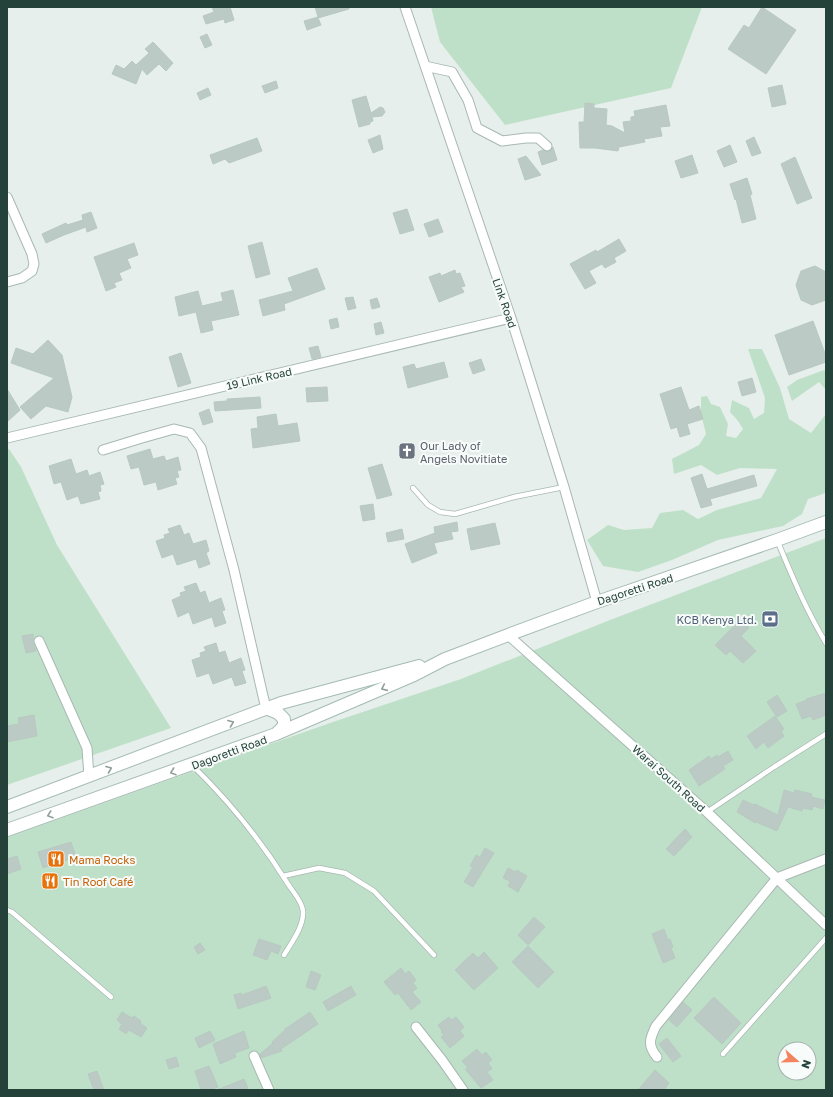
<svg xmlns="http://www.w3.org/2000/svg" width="833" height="1097" font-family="'Golos Text',sans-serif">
  <rect width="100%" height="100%" fill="#e6efeb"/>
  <path fill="#bfe0c8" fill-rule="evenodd" d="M431 7H702L671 88 505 125 440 42Z
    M748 349H762L780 388 789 419 811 433 826 414V492L823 494 808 499 802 514 783 526 718 540 672 560 638 572 603 566 587 540 608 525 624 530 652 528 660 513 683 510 698 519 717 510 761 498 777 469 740 468 717 475 701 465 674 474 672 459 699 445 706 434 701 414V397L707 396 711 404 720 407 728 424 726 436 736 438 743 429 738 421 730 412 732 400 749 408 754 419 764 413 765 398Z
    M824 370 826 372V390L819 382 792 401 787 387 797 380Z
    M7 449H9L21 467 57 545 171 728 7 785Z
    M826 538V1090H7V837L330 723 461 679 610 620ZM785 1049H809V1073H785Z"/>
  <path fill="#bbcac4" stroke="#b8c9c2" d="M212 7H230L234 20 225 23 224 19 206 24 203 16 214 12Z
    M315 7H349V9L318 18 321 25 307 30 304 21 318 17Z
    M762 7 796 30 766 74 728 49 744 25 749 28Z
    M207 34 212 45 205 48 200 37Z
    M153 42 173 63 166 71 159 64 147 75 142 69 136 84 112 74 116 65 124 69 132 61 136 65 149 53 145 49Z
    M276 81 278 88 265 93 262 86Z
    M782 85 786 104 772 107 768 88Z
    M208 88 211 95 200 100 197 93Z
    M366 96 371 113 380 107 383 108 385 112 382 116 372 117 373 121 370 122V124L359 127 352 100Z
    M585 103 594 104V108L607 109 606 125 612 126 625 133 623 122 631 121V117L635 116 634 111 666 105 670 126 660 127 662 136 644 139 645 142 619 147 618 151 595 148H580L579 122H584Z
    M380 135 383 149 373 153 368 140Z
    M754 137 761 153 752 156 746 141Z
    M257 138 262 151 229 163 225 159 213 164 210 155Z
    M730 145 737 162 724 167 717 151Z
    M553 147 557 160 542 165 538 152 543 150 549 152Z
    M692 155 698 173 681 178 675 161Z
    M526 156 541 175 525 180 518 159Z
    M795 157 812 198 797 204 781 164Z
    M747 178 752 194 750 195 756 219 742 223 736 199 735 200 730 184Z
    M407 209 414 230 400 234 393 213Z
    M91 212 97 228 87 232 86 227 64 235 46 243 42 234 66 223 67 225 83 220 82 215Z
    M438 219 443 232 429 237 424 224Z
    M619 239 626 251 614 258 616 262 605 268 602 264 589 271 596 283 585 289 570 264 596 250 597 252Z
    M262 242 270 274 256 278 248 246Z
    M134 243 138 255 127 259 131 268 119 273 122 280 114 283 116 287 106 291 94 257Z
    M815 266 826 272V300L812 305 801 300 796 285 801 271Z
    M317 268 325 289 284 304 285 310 263 316 259 300 293 291 288 278Z
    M455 270 456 274 460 273 465 286 461 287 464 292 439 302 429 277 440 273 441 276Z
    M233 290 239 315 211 321 213 330 201 333 196 312 179 316 175 297 198 291 202 306 223 301 221 293Z
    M353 297 356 308 348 310 345 298Z
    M377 298 380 307 372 309 370 300Z
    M337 318 339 327 331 329 329 320Z
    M813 321 826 356V362L789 375 775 335Z
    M381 322 384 333 376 335 374 324Z
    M48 340 62 355 72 397 68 412 46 406 31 419 20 407 54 378 11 363 16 348 33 354Z
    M318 346 321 357 312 359 309 348Z
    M181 353 191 383 178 387 169 357Z
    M481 359 485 370 473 374 469 363Z
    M444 362 448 377 408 388 403 367 414 364 416 369Z
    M752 378 756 392 742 396 738 382Z
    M327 387 328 401 307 402 306 388Z
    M681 387 689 410 699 406 703 419 687 424 690 434 680 437 677 427 671 429 660 394Z
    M7 389 20 410 7 422Z
    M260 397 261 408 215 411 214 402 227 401V399Z
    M209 409 213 422 203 425 199 413Z
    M276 414 278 426 297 423 300 441 253 448 251 429 258 428 257 417Z
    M150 449 153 459 164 456 166 461 178 457 181 470 177 471 179 477 175 478 177 484 158 490 156 482 144 485 139 467 131 469 127 456Z
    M71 459 76 474 87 470 89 476 100 472 104 484 100 485 101 491 98 492 100 499 81 504 78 496 67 500 61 482 54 484 49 466Z
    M382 464 392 495 377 499 368 468Z
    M702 474 707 489 754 475 757 486 710 499 712 505 701 508 691 478Z
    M373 504 375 519 363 521 360 506Z
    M457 522 458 531 451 532 453 539 434 543 437 553 412 563 405 544 435 533 434 527Z
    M495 523 500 544 471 550 467 529Z
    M180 525 184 535 189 533 193 544 206 540 209 551 206 553 210 564 199 568 196 559 177 565 173 554 162 558 156 541 165 538 164 535 170 533 168 529Z
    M402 529 404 539 388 542 386 533Z
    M196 583 200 593 205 591 209 603 221 598 225 610 222 611 226 623 215 627 212 617 193 624 189 612 178 617 172 600 181 596 180 593 186 591 184 587Z
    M740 620 749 628 741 636 756 651 743 663 730 651 726 655 715 645Z
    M33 634V643L36 651 26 653 22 636Z
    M216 643 219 653 225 651 229 663 241 658 245 670 242 671 246 683 235 686 232 677 213 684 209 673 197 677 192 660 201 657 200 653 206 651 204 647Z
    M826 693V715L813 720 811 716 802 719 796 704 807 700 806 699Z
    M777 695 787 711 777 717 767 702Z
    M34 715 37 736 7 742V726L19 724 18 718Z
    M775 716 784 729 781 731 784 736 768 748 764 742 756 749 747 736Z
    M728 751 733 760 723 766 725 769 699 786 689 770 709 756 711 759 717 755 718 757Z
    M784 790 794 793 795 790 812 794 811 797 825 800 823 809 813 806 812 810 803 808 802 811 788 807 777 831 756 822 755 823 737 812 743 800 754 805 755 804 778 815Z
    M685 829 692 837 674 856 666 849Z
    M71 842 76 857 43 868 38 852Z
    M485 848 494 853 473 887 464 882 473 867 470 866 476 855 480 857Z
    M17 856 21 869 7 874V859Z
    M508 868 516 872 517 870 527 876 518 892 508 886 510 881 503 878Z
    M534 917 545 927 528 945 518 935Z
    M664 929 668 940 670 939 673 947 671 948 675 958 663 963 652 934Z
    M259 939 281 946 278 954 271 951 267 960 253 955Z
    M200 943 205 950 198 954 194 947Z
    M528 946 554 972 538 988 512 962Z
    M484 952 498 968 474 990 455 970 473 953 478 958Z
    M401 968 405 974 409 971 416 980 413 983 417 988 412 992 421 1002 411 1010 398 993 395 995 384 982Z
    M311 971 321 975 315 990 306 987Z
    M266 986 271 998 238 1009 234 995 241 993 242 995Z
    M351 986 356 995 328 1011 323 1002Z
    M714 997 741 1023 722 1044 694 1018Z
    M683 1002 692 1010 677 1027 669 1020Z
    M122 1012 132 1018 134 1016 141 1021 140 1023 147 1028 141 1037 129 1030 126 1034 119 1029 122 1024 117 1020Z
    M310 1012 318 1024 281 1049 282 1051 261 1058 260 1054 273 1043 272 1042 285 1030V1029Z
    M449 1017 452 1020 456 1017 464 1027 460 1031 464 1036 450 1048 441 1037 444 1035 441 1032 442 1031 438 1025Z
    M210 1031 215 1040 199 1048 195 1038Z
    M244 1031 249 1048 235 1053 236 1057 220 1064 213 1044Z
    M667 1038 681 1056 673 1062 659 1044Z
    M477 1049 482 1055 486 1052 492 1060 488 1063 492 1069 487 1072 493 1080 481 1088 465 1069 468 1068 462 1061Z
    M176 1057 179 1066 169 1069 166 1060Z
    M209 1066 218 1087 209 1090H201L195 1071Z
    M655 1070 669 1083 664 1090H638Z
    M97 1071 104 1090H94L88 1074Z
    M244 1079 248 1088 242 1090H217Z"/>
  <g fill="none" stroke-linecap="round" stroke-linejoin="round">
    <g stroke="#a8b8b2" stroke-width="6">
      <path id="lane" d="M413 488 428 505 440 512 455 514 514 497 564 487
        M777 540C792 576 806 610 826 643
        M192 765C230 802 260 839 288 884 293 892 302 901 303 911 304 926 292 942 284 955
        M707 812 774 767 826 734
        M283 876 319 868 345 873 374 891 434 955
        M7 910 12 912 111 997
        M723 1054 826 938"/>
    </g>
    <g stroke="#a8b8b2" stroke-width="11">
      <path id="street" d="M405 7 511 318 564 487 597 602
        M425 66 452 72 468 100 477 128 502 141 526 138H538L547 146
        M7 197 32 254 34 264 32 271 22 278 7 282
        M7 438 511 318
        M103 450 142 438 174 429 190 433 201 448 234 570 266 709
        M508 635 707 812 826 925
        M39 641 87 748 89 777
        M416 1027 442 1060 463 1090
        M254 1056 269 1090
        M657 1057C647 1045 650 1038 656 1026L777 878 826 859"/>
    </g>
    <g stroke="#a4bbb3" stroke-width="14">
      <path id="secondary" d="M268 709 278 713 284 719V726L276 734
        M7 807 281 703 419 666
        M7 830 276 734 414 675 445 659 508 635 597 602 777 540 826 522"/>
    </g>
    <use href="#lane" stroke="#fff" stroke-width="4.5"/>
    <use href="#street" stroke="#fff" stroke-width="9"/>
    <use href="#secondary" stroke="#fff" stroke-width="12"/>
  </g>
  <defs><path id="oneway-chevron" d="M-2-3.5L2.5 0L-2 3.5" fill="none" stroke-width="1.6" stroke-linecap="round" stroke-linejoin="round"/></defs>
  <g stroke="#92a09c">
    <use href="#oneway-chevron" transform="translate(384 688) rotate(156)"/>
    <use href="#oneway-chevron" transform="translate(231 723) rotate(-21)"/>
    <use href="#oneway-chevron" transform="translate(109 769) rotate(-21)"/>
    <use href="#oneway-chevron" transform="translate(173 772) rotate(161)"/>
    <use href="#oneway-chevron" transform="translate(50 815) rotate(161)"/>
  </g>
  <defs>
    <g id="church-square" transform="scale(0.9)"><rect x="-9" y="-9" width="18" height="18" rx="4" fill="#6b7280" stroke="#f7fbf9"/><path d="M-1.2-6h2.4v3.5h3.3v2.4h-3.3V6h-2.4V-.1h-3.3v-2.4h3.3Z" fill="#fff"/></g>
    <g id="bank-square" transform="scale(0.9)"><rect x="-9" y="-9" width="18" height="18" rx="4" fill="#5c6f8a" stroke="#f7fbf9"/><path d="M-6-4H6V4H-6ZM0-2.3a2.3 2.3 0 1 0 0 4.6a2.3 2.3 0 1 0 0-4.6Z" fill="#fff"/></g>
    <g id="restaurant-square" transform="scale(0.9)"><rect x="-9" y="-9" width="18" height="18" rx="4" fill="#e8710a" stroke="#f7fbf9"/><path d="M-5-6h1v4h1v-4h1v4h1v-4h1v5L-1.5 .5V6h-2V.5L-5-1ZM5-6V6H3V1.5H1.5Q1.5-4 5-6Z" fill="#fff"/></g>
  </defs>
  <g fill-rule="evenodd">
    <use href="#church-square" x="407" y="451"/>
    <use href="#bank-square" x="770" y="619"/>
    <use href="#restaurant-square" x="56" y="859"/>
    <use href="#restaurant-square" x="50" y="881"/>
  </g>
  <g text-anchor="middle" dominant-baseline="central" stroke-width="4" stroke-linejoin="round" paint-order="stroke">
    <g font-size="11" fill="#24423a" stroke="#f7fbf9">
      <text transform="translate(505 303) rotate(71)">Link Road</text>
      <text transform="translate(259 378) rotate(-13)">19 Link Road</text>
      <text transform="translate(635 589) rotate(-18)">Dagoretti Road</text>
      <text transform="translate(229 752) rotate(-20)">Dagoretti Road</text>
      <text transform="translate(669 778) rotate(42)">Warai South Road</text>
    </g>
    <g font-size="11" fill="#5b616d" stroke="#f7fbf9" text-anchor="start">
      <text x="420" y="445">Our Lady of<tspan x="420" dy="13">Angels Novitiate</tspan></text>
    </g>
    <g font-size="11" fill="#4e5e75" stroke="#f7fbf9" text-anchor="end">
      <text x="757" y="619">KCB Kenya Ltd.</text>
    </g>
    <g font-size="11" fill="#c56008" stroke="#f7fbf9" text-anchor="start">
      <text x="69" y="859">Mama Rocks</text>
      <text x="63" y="881">Tin Roof Café</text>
    </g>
  </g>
  <rect width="833" height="1097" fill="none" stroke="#24423a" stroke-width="16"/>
  <g transform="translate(797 1061) rotate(110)"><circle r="19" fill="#f7fbf9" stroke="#a3b1ad"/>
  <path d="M0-3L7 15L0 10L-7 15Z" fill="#f4845f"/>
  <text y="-6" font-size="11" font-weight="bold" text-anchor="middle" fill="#24423a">N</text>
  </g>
</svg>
